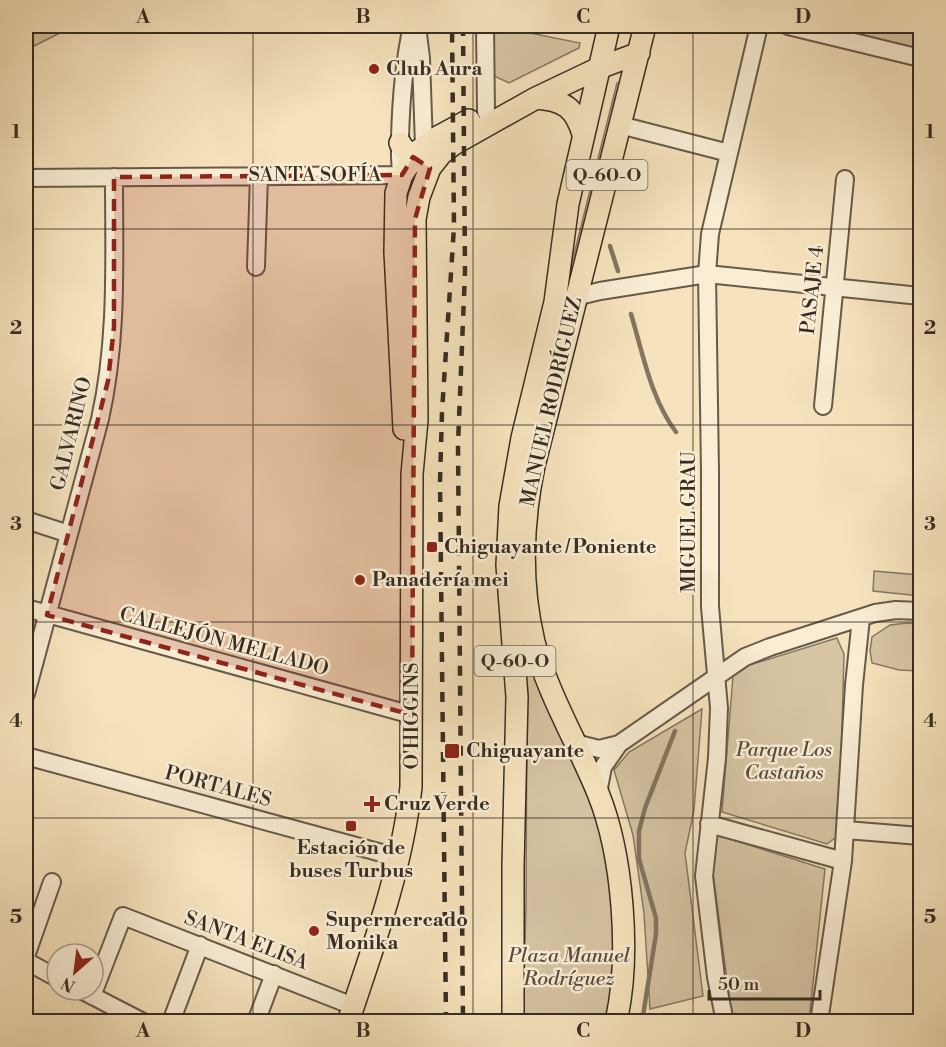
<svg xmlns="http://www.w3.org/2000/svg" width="946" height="1047" font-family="'Libre Bodoni',serif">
  <rect width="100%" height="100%" fill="#f6e3bd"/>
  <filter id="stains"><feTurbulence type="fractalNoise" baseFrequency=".00333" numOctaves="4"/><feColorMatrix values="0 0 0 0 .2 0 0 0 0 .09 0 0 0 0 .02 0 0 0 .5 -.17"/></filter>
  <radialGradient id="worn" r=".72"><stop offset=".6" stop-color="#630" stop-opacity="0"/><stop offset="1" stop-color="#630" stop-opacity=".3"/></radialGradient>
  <path fill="#d6c4a3" stroke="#867863" stroke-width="1.5" d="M26 26H74L26 50Z
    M492 26H495L580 43 579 48 509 83 494 76Z
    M798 26H920V53Z
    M617 83H623L568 288 566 286Z
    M874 571 920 575V596L873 591Z
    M520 609C533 646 544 684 558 721 572 761 594 799 604 840 618 899 615 962 609 1021H523L526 905 527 702Z
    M907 623 920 624V671L899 670 872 663 870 651 872 637 890 625Z
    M837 638 844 654 839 835 827 844 722 812 733 676 740 668Z
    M702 709 694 810 685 853 703 996 650 1009 644 913 633 835 614 770 629 752Z
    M714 834 825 869 809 1021 734 1022 732 1018 711 858Z"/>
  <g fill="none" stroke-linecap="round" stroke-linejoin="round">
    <path stroke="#837560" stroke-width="4.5" d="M610 246 618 271
      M631 314C643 354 651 399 676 432
      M642 1022 656 934V918L639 859V831L645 808 675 731"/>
    <g stroke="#675a4a" stroke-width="20">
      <path id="minor" d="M417 26 421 58 424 146
        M485 26 486 112
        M788 26 920 58
        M620 125 729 153
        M26 178 402 175C399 163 400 150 400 138 401 100 404 62 412 26
        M256 267 259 176
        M567 299 600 291 707 274 920 296
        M823 406 845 179
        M26 520 69 534
        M26 608 412 715
        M26 694 100 419C118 339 114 259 114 177
        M575 743 599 749 619 744
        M26 756 400 858
        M598 793 603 767 619 744 745 657 770 647 875 613 896 610 920 611
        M709 824 843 861
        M846 830 920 836
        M26 956 52 882
        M26 961 57 978
        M81 990 143 1022
        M92 996 123 916 353 1006
        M171 1022 200 945
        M256 1022 274 974
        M725 1022 716 977 704 876 717 758 719 708 710 607V471L707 274 710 234 759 26
        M819 1022 843 861 854 685 861 618"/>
    </g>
    <g stroke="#372d23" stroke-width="24">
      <path id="major" d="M536 98C564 100 575 108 583 134
        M400 143 403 148 425 165
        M404 429 395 252 396 193 402 175 418 151 434 139 469 120
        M348 1022C374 945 402 868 411 787L412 474 417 420 415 219 419 197 430 168 441 154 454 144 536 98 599 68 639 53
        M513 1022V866L517 697 507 565 510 506 522 438 555 302 568 204 609 26
        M616 1022C631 956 623 855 598 793 577 742 548 694 534 642 520 583 522 524 534 466L645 26"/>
    </g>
    <use href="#minor" stroke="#f9edd4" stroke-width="16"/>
    <use href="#major" stroke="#f6e3bd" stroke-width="21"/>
    <path stroke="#372d23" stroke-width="4.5" stroke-dasharray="10 10" stroke-linecap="butt" d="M463 26 465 272 458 444 463 1022
      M446 1022 440 481 442 412 454 227 452 26"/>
  </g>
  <path fill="#8f2418" fill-opacity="0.2" stroke="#8f2418" stroke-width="4.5" stroke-dasharray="12 8" stroke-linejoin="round" d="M413 157 430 168 415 219 412 715 47 615 108 381 114 327V177L402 175Z"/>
  <path fill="none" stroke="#372d23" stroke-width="1.5" stroke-opacity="0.55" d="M253 26V1022M473 26V1022M693 26V1022M26 229H920M26 425H920M26 622H920M26 818H920"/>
  <g fill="#8f2418" stroke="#f9edd4" stroke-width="2">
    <circle cx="374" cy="69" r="6"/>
    <rect x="426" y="541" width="12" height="12" rx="3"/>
    <circle cx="360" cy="580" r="6"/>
    <rect x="444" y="743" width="16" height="16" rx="3"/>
    <path d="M369 795h6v6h6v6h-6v6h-6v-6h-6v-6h6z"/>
    <rect x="345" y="820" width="12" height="12" rx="3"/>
    <circle cx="314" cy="931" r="6"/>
  </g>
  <g text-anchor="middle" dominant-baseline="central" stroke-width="5" stroke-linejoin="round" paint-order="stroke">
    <g fill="#f9edd4" stroke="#716758" stroke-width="1.5">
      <rect x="566.5" y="160" width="81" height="30" rx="4.5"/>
      <rect x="474.5" y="646" width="81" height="30" rx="4.5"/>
    </g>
    <g font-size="18" font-weight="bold" fill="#372d23">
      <text x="607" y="175">Q-60-O</text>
      <text x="515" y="661">Q-60-O</text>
    </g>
    <g font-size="20" font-weight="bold" fill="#372d23" stroke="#f9edd4" text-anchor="start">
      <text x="386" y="69">Club Aura</text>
      <text x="444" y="547">Chiguayante / Poniente</text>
      <text x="372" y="580">Panadería mei</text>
      <text x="466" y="751">Chiguayante</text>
      <text x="384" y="804">Cruz Verde</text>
      <text x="351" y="848" text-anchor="middle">Estación de<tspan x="351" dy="23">buses Turbus</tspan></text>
      <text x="326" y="920">Supermercado<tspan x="326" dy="23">Monika</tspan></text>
    </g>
    <g font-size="20" fill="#372d23" stroke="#f9edd4">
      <text x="315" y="175">SANTA SOFÍA</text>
      <text transform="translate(813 290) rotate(-84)">PASAJE 4</text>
      <text transform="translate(552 402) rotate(-77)">MANUEL RODRÍGUEZ</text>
      <text transform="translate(72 434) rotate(-76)">GALVARINO</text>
      <text transform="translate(689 522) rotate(-90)">MIGUEL GRAU</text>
      <text transform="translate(224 642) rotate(15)">CALLEJÓN MELLADO</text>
      <text transform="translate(412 716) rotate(-90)">O'HIGGINS</text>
      <text transform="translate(218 787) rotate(15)">PORTALES</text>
      <text transform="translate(246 941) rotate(21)">SANTA ELISA</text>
    </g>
    <g font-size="20" font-style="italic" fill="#574b3d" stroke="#f9edd4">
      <text x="784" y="750">Parque Los<tspan x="784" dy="23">Castaños</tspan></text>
      <text x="569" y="956">Plaza Manuel<tspan x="569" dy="23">Rodríguez</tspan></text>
    </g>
  </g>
  <rect width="946" height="1047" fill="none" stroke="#f6e3bd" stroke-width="66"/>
  <g transform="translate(75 972) rotate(208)"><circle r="28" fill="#f9edd4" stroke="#aba08d" stroke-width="1.5"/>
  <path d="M0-4.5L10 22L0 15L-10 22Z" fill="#8f2418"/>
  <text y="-9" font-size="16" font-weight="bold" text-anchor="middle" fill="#372d23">N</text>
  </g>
  <path d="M709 990v9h111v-9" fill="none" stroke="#372d23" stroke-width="3"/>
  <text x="718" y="990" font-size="18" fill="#372d23" stroke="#f9edd4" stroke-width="4.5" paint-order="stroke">50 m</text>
  <rect x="33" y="33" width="880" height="981" fill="none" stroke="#372d23" stroke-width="2"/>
  <g font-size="20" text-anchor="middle" font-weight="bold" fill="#372d23">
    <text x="143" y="23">A</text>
    <text x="363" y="23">B</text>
    <text x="583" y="23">C</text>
    <text x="803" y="23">D</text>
    <text x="16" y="138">1</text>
    <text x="930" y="138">1</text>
    <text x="16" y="334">2</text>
    <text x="930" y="334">2</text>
    <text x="16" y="530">3</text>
    <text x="930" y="530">3</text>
    <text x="16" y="727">4</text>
    <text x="930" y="727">4</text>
    <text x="16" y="923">5</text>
    <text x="930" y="923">5</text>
    <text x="143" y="1037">A</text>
    <text x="363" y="1037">B</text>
    <text x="583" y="1037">C</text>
    <text x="803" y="1037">D</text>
  </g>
  <rect width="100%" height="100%" filter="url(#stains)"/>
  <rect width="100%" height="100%" fill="url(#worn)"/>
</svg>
